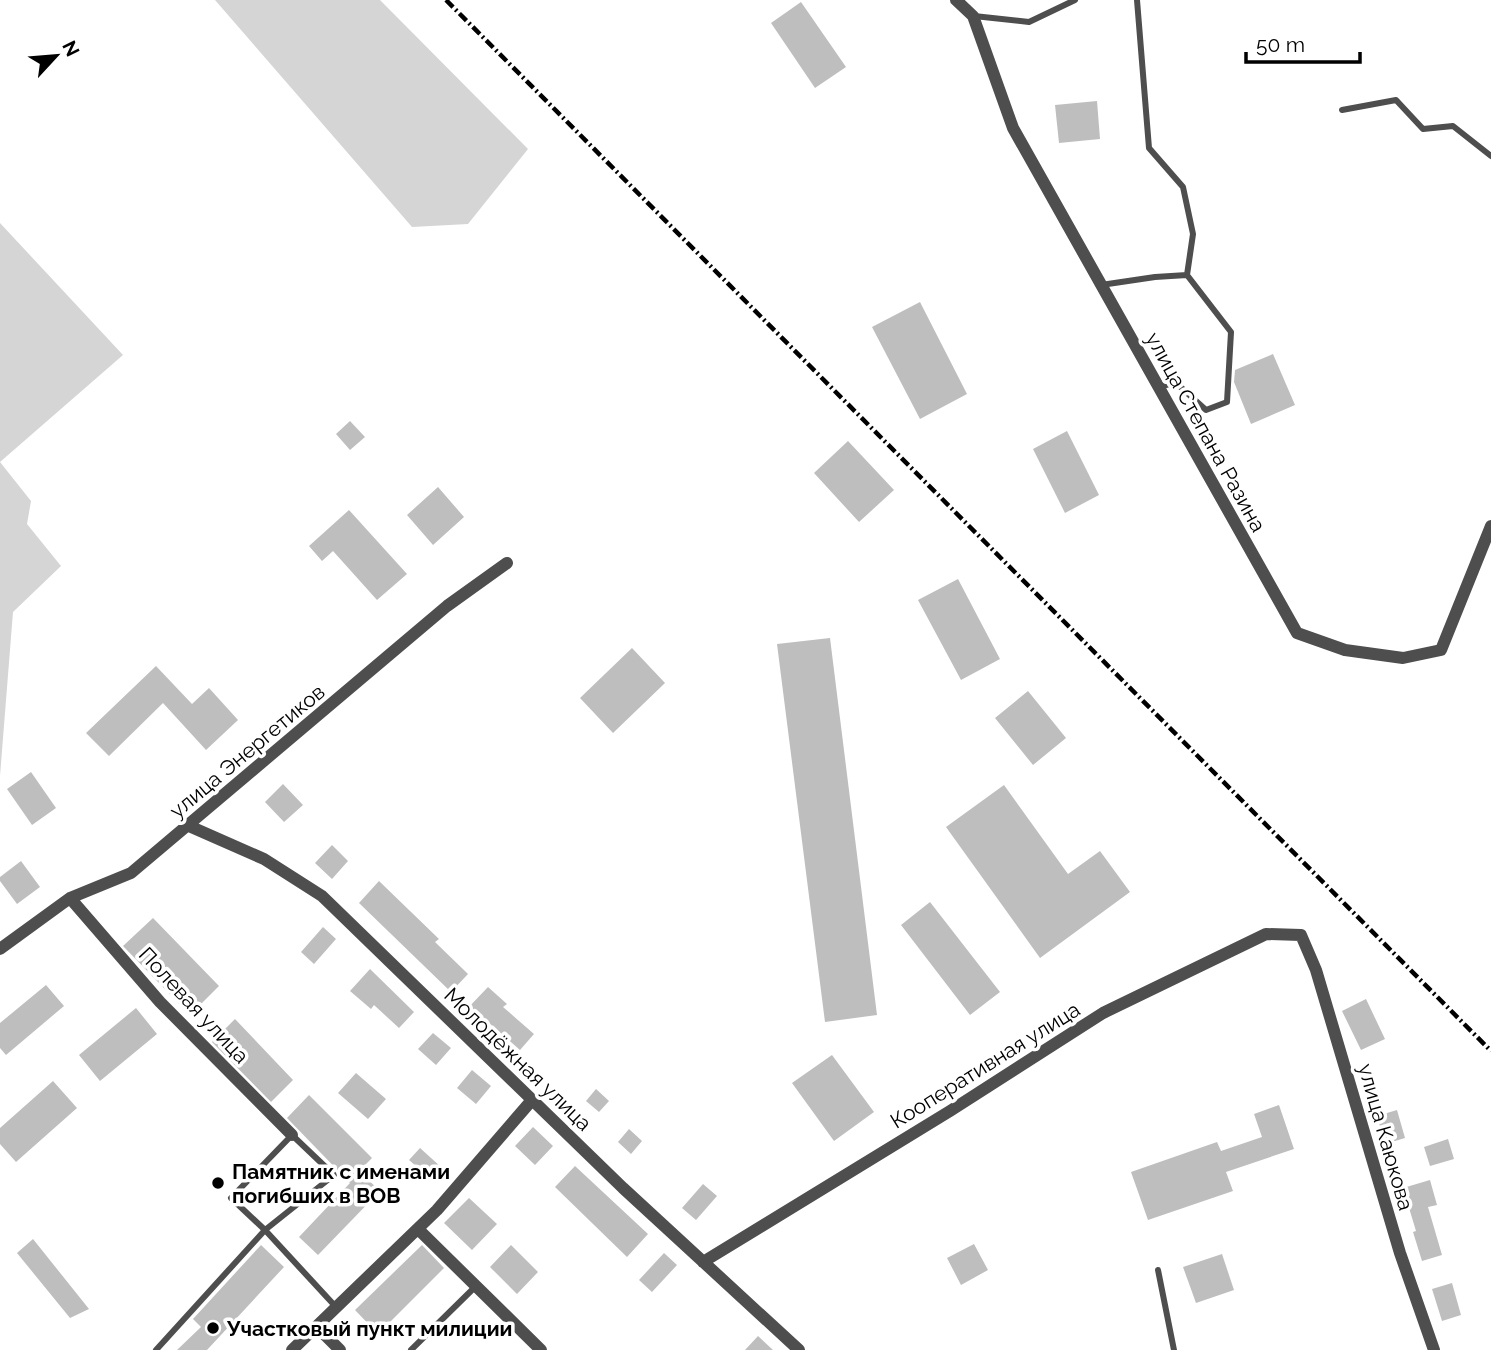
<svg xmlns="http://www.w3.org/2000/svg" width="1491" height="1350" font-family="Raleway,sans-serif">
  <rect width="100%" height="100%" fill="#fff"/>
  <path fill="#d5d5d5" d="M215 0H380L528 149 468 224 412 227Z
    M0 223 123 355 0 462 31 501 27 524 61 566 13 612 0 776Z"/>
  <path fill="#bebebe" d="M801 2 846 67 815 88 771 23Z
    M1097 101 1100 139 1059 143 1055 105Z
    M920 302 967 394 920 419 872 327Z
    M1273 354 1295 405 1251 424 1234 382 1235 370Z
    M350 421 365 437 350 450 336 434Z
    M1067 431 1099 495 1065 513 1033 449Z
    M848 441 894 490 859 522 814 473Z
    M438 487 464 517 433 545 407 515Z
    M349 510 407 574 377 600 333 551 322 561 309 546Z
    M958 579 1000 659 961 680 918 600Z
    M830 638 877 1015 825 1022 777 644Z
    M632 648 665 683 613 733 580 698Z
    M156 666 192 704 209 688 238 720 206 750 163 703 109 756 86 733Z
    M1028 691 1066 738 1033 765 995 718Z
    M31 772 56 808 32 825 7 789Z
    M283 784 303 805 284 822 265 802Z
    M1004 785 1068 874 1100 851 1130 892 1040 958 946 827Z
    M332 845 348 861 332 879 315 863Z
    M21 861 40 887 17 904 0 881V877Z
    M379 881 439 939 435 942 468 974 451 992 359 903Z
    M930 902 1000 992 970 1015 901 925Z
    M153 918 219 986 190 1015 123 946Z
    M323 927 336 939 314 964 301 952Z
    M370 969 414 1012 399 1028 374 1005 371 1009 350 991Z
    M46 985 64 1006 6 1055 0 1048V1023Z
    M488 987 507 1004 503 1007 534 1034 520 1050 489 1023 485 1027 466 1010Z
    M1366 999 1385 1039 1361 1050 1342 1011Z
    M136 1008 157 1034 100 1081 79 1055Z
    M235 1019 293 1080 271 1102 212 1042Z
    M433 1033 451 1048 436 1065 418 1049Z
    M832 1055 874 1112 834 1141 792 1083Z
    M472 1070 491 1086 476 1104 457 1088Z
    M356 1073 386 1099 368 1119 338 1093Z
    M53 1081 77 1108 16 1162 0 1144V1128Z
    M596 1089 609 1101 599 1112 586 1101Z
    M309 1095 372 1158 359 1171 380 1191 318 1255 299 1237 350 1183 287 1118Z
    M1279 1105 1294 1149 1226 1172 1233 1191 1148 1220 1131 1172 1217 1142 1221 1151 1262 1137 1254 1114Z
    M1397 1110 1405 1138 1385 1144 1377 1116Z
    M533 1127 553 1146 535 1165 515 1146Z
    M629 1129 642 1141 631 1154 618 1142Z
    M1448 1139 1454 1159 1430 1166 1424 1147Z
    M420 1148 441 1167 431 1179 409 1160Z
    M575 1166 648 1234 627 1257 555 1187Z
    M1430 1180 1437 1205 1428 1207 1442 1255 1422 1261 1413 1232 1416 1231 1403 1188Z
    M703 1184 717 1196 696 1220 682 1208Z
    M469 1198 497 1224 472 1250 444 1223Z
    M33 1239 89 1309 70 1318 17 1253Z
    M974 1244 988 1270 961 1285 947 1258Z
    M261 1245 284 1267 207 1350H177L201 1327 193 1319Z
    M422 1245 444 1268 378 1334 355 1310Z
    M511 1245 538 1272 517 1294 490 1267Z
    M664 1253 677 1265 652 1292 639 1280Z
    M1222 1254 1234 1290 1196 1303 1183 1267Z
    M1452 1283 1461 1315 1442 1321 1432 1289Z
    M758 1336 773 1350H745Z"/>
  <g fill="none" stroke-linecap="round" stroke-linejoin="round">
    <path stroke="#4e4e4e" stroke-width="6" d="M974 16 1029 22 1075 0
      M1342 110 1396 100 1423 129 1453 126 1491 156
      M1101 285 1155 277 1187 275 1193 234 1183 187 1149 148 1137 0
      M1158 388 1175 382 1206 410 1227 402 1231 332 1187 275
      M1158 1270 1174 1350
      M156 1350 265 1230 334 1175 292 1135 231 1198 265 1230 336 1307
      M411 1350 476 1286"/>
    <path stroke="#4e4e4e" stroke-width="12" d="M956 0 973 16 1013 128 1297 633 1345 650 1403 658 1441 650 1491 526
      M189 826 264 859 322 896 623 1188 799 1350
      M70 898 160 1002 292 1135
      M0 949 70 898 131 873 447 606 507 563
      M418 1229 541 1350
      M703 1262 950 1111 1103 1013 1266 934 1301 935 1316 970 1400 1253 1434 1350
      M317 1327 340 1350
      M292 1350 437 1210 532 1100"/>
    <path stroke="#000" stroke-width="4.5" stroke-dasharray="10 3.5 2 3.5" stroke-linecap="butt" d="M446 0 1491 1051"/>
  </g>
  <g fill="#000" stroke="#fff" stroke-width="2.5">
    <circle cx="218" cy="1183" r="7"/>
    <circle cx="213" cy="1328" r="7"/>
  </g>
  <g text-anchor="middle" dominant-baseline="central" stroke-width="7" stroke-linejoin="round" paint-order="stroke">
    <g font-size="21" fill="#000" stroke="#fff">
      <text transform="translate(1206 432) rotate(61)">улица Степана Разина</text>
      <text transform="translate(247 751) rotate(-40)">улица Энергетиков</text>
      <text transform="translate(194 1005) rotate(47)">Полевая улица</text>
      <text transform="translate(518 1059) rotate(44)">Молодёжная улица</text>
      <text transform="translate(985 1065) rotate(-32)">Кооперативная улица</text>
      <text transform="translate(1386 1137) rotate(74)">улица Каюкова</text>
    </g>
    <g font-size="21" font-weight="bold" fill="#000" stroke="#fff" text-anchor="start">
      <text x="232" y="1171">Памятник с именами<tspan x="232" dy="24">погибших в ВОВ</tspan></text>
      <text x="227" y="1328">Участковый пункт милиции</text>
    </g>
  </g>
  <g transform="translate(56 56) rotate(64)" stroke="#ffffff" stroke-width="5" paint-order="stroke">
  <path d="M0-5L12 26L0 18L-12 26Z" fill="#000000"/>
  <text y="-10" font-size="19" font-weight="bold" text-anchor="middle" fill="#000000">N</text>
  </g>
  <path d="M1246 52v10h114v-10" fill="none" stroke="#000000" stroke-width="3.5"/>
  <text x="1256" y="52" font-size="21" fill="#000000" stroke="#ffffff" stroke-width="5" paint-order="stroke">50 m</text>
</svg>
